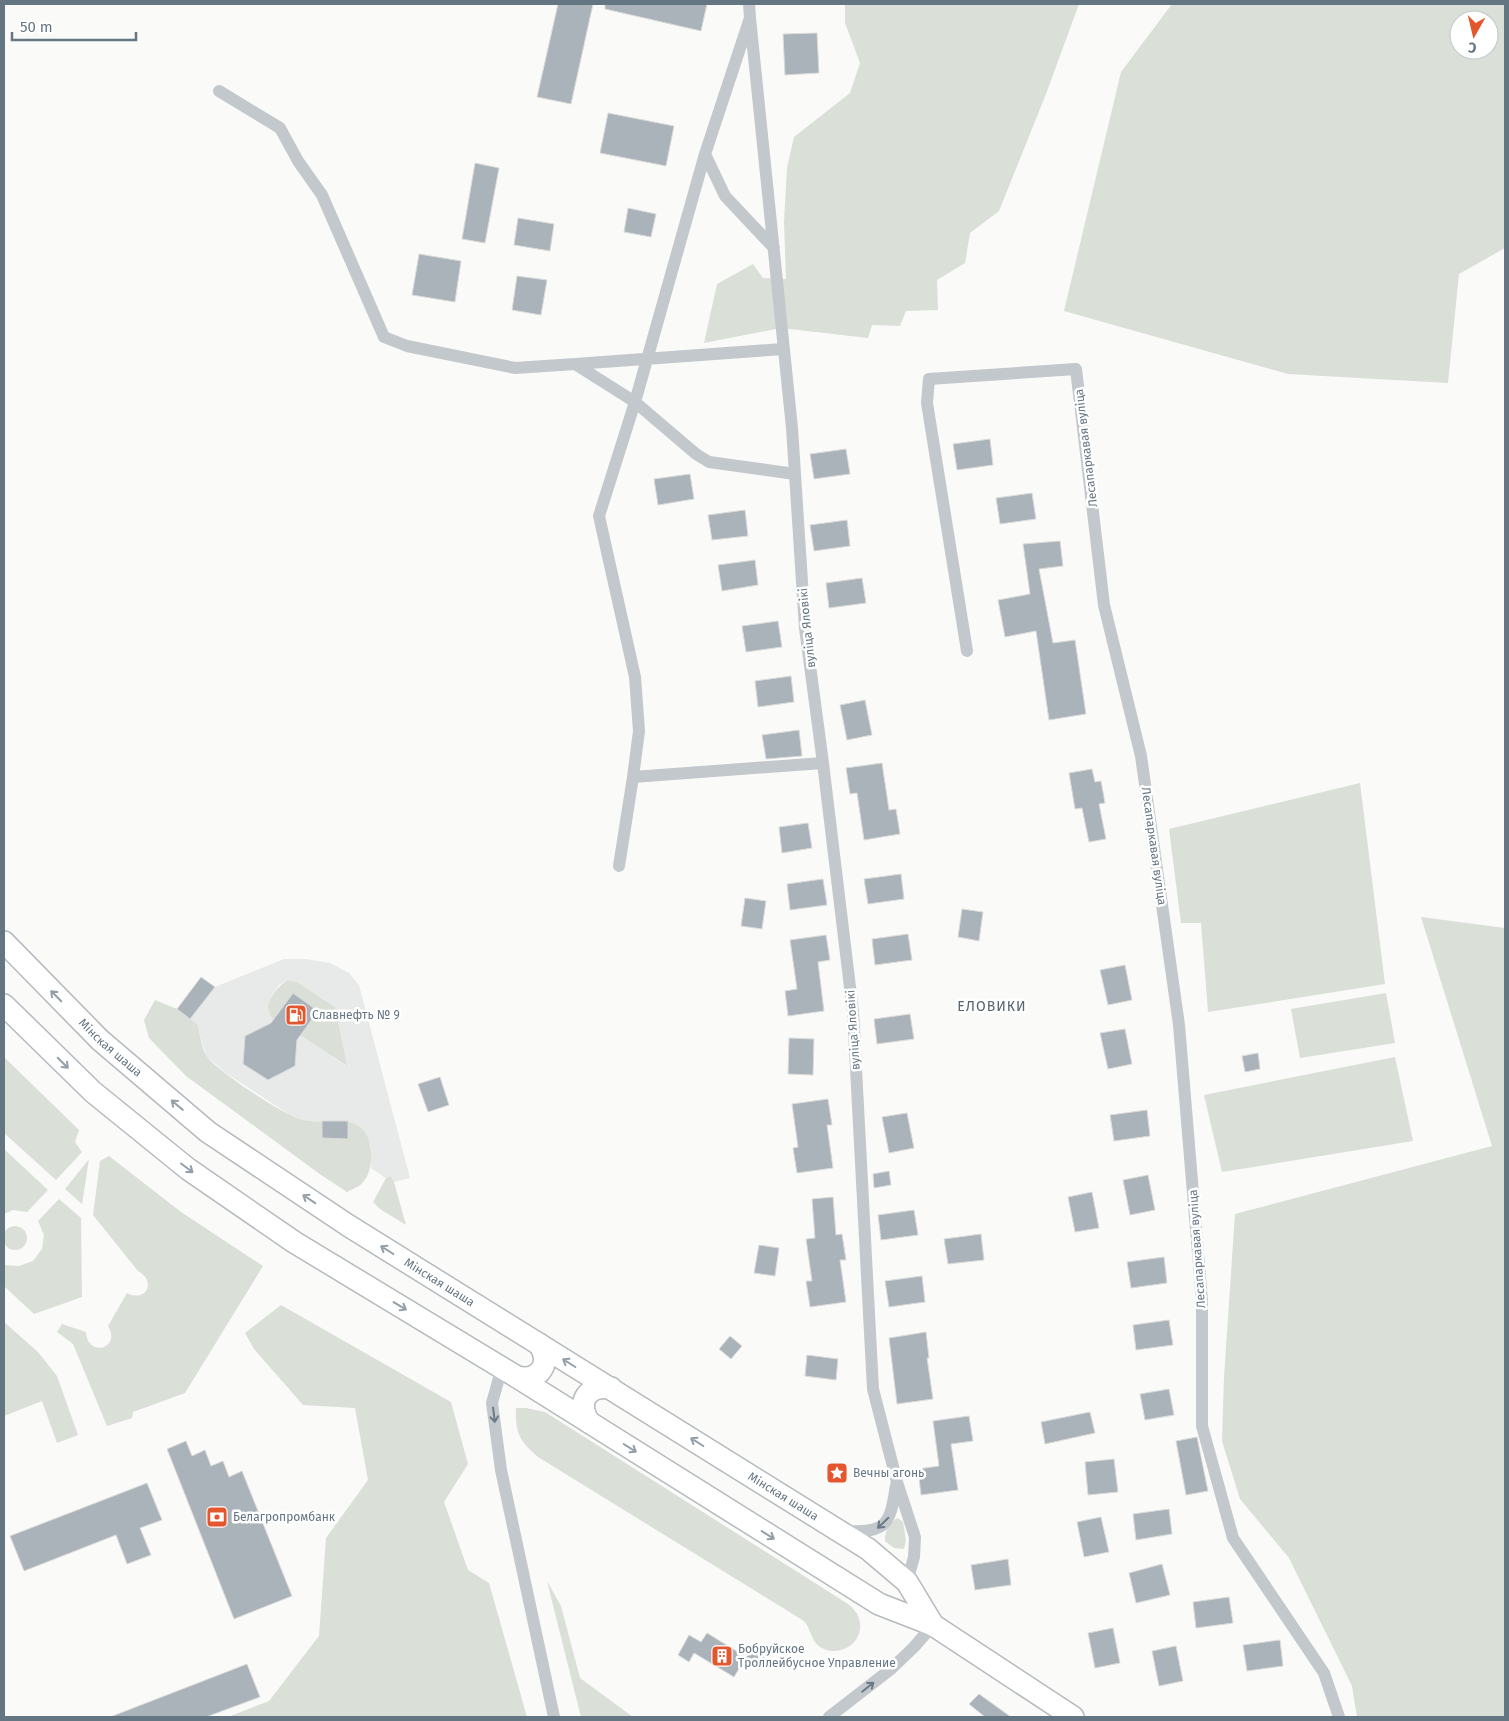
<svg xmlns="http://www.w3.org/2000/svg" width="1509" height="1721" font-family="'Fira Sans',sans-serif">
  <rect width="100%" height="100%" fill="#fafaf8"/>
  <path fill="#e8e9e9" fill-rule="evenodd" d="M284 959H306L330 963 349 973 359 985 410 1178 394 1182 391 1176 386 1178 371 1168V1146L363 1130 348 1121H305L290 1115 226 1073 207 1057 201 1039 198 1025 190 1019 215 987ZM288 980 297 982 328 1002 346 1066 300 1035 297 1040 295 1066 268 1080 271 1023 274 1019 269 1009 272 995 279 985Z"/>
  <path fill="#dadfd7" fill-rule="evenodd" d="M845 4H1079L1046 94 999 211 970 233 965 263 937 280 938 310 906 311 900 326 872 325 868 338 781 328 704 343 717 284 753 264 763 278 786 279 784 222 787 168 794 137 850 93 860 63 845 23Z
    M1172 4H1505V248L1459 274 1448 383 1288 374 1064 311 1121 72ZM1459 20H1489V50H1459Z
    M1360 783 1385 984 1208 1012 1201 923H1181L1169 829Z
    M1421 917 1505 928V1717H1357L1352 1686 1289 1558 1240 1499 1222 1441 1224 1377 1235 1214 1492 1146Z
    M288 980 297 982 335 1007 347 1066 300 1035 318 1011 293 993 274 1019C259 1008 277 986 288 980Z
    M1386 993 1395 1043 1300 1058 1291 1009Z
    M155 1000 177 1009 198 1025C200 1035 202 1050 208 1058 221 1073 284 1116 303 1120 322 1125 346 1114 362 1129 374 1140 374 1171 363 1182 360 1187 352 1189 347 1192L321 1175 186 1076 149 1038 144 1020Z
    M4 1057 79 1130 75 1142 82 1152 56 1180 4 1133Z
    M1395 1057 1413 1141 1222 1172 1204 1095Z
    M4 1149 48 1190 27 1212 13 1210 4 1214Z
    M109 1156 181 1212 263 1266 185 1393 133 1412 132 1418 107 1426 73 1344 57 1332 62 1324 86 1332C87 1358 122 1349 108 1326L127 1293C146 1303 157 1281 138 1271L93 1215 100 1161Z
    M89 1159 82 1204 65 1189Z
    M391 1176 394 1182 406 1225 380 1209 373 1202 386 1178Z
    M59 1199 81 1218 82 1297 34 1314 4 1286V1265L19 1266 33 1261 42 1249 44 1235 38 1221Z
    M3 1238a12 12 0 1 1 24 0a12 12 0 1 1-24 0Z
    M281 1305 451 1402 468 1464 444 1502 468 1570 489 1583 527 1717H228L269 1701 319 1636 326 1538 368 1480 355 1408 303 1405 254 1349 245 1333Z
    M4 1322 38 1352 57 1376 78 1435 57 1443 42 1401 4 1416Z
    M516 1408H526L545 1412 848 1604C853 1608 858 1613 859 1619 866 1642 840 1659 820 1647 811 1641 811 1629 804 1621L538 1457C520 1441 515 1434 516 1408Z
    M898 1518 903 1522 906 1540 904 1549 894 1548 885 1541C885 1531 888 1522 898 1518Z
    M547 1581 561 1606 580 1678 633 1717H581Z"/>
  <path fill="#aab3b9" stroke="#dcdcda" d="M558 4H593L571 104 537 97Z
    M605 4H707L701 31 605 9Z
    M817 33 819 73 785 75 783 34Z
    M608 113 674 126 666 166 600 153Z
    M475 163 499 168 485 243 462 239Z
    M628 208 656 214 651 237 624 232Z
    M518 218 554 224 550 251 514 245Z
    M419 254 461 261 455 302 412 295Z
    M517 276 547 280 541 315 512 310Z
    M990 439 993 465 957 470 953 444Z
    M846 449 850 474 814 479 810 454Z
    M690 474 694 499 658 505 654 479Z
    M1032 493 1036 519 1000 524 996 498Z
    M745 510 748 536 712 540 708 515Z
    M847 520 850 546 814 551 810 525Z
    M1060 541 1063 566 1039 569 1053 643 1075 640 1086 714 1049 720 1036 631 1005 637 998 600 1030 594 1023 544Z
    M755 560 758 585 722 591 718 565Z
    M862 578 866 603 829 608 826 583Z
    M778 621 782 647 746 652 742 626Z
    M791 676 794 702 758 707 755 681Z
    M865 700 872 735 847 740 840 705Z
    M799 730 802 756 766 759 762 735Z
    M882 763 889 810 896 809 900 834 864 840 857 793 850 794 846 768Z
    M1092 769 1095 782 1101 781 1105 803 1099 804 1106 839 1089 842 1082 808 1075 809 1069 773Z
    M808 823 812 848 782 853 779 827Z
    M901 874 904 899 868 904 864 879Z
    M823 879 827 905 790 910 787 884Z
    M745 898 766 901 762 929 741 926Z
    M962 909 983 912 979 941 958 937Z
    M908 934 912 960 875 965 872 939Z
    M826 935 830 960 818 962 824 1011 788 1016 785 991 797 989 790 940Z
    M1125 965 1132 1000 1108 1005 1100 970Z
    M201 977 215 987 190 1019 177 1009Z
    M293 993 318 1011 297 1040 295 1066 268 1080 243 1064 245 1036 271 1023Z
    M910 1014 914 1039 877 1044 874 1019Z
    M1125 1029 1132 1064 1108 1069 1100 1033Z
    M789 1038 814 1039 813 1075 788 1074Z
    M1258 1053 1260 1069 1245 1072 1242 1056Z
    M440 1077 449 1105 428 1112 418 1084Z
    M828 1099 832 1125H827L833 1168 797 1173 793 1148 798 1147 792 1104Z
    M1147 1110 1150 1136 1114 1141 1110 1115Z
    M907 1113 914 1148 889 1153 882 1117Z
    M322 1121H348V1139L322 1138Z
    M889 1171 891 1185 874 1188 873 1174Z
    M1148 1175 1155 1210 1130 1215 1123 1180Z
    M1092 1192 1099 1228 1075 1232 1068 1197Z
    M833 1197 836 1235 842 1234 846 1260H840L846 1302 810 1307 806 1281H812L806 1239 815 1238 812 1199Z
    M914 1210 918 1235 881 1240 878 1215Z
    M981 1234 984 1260 948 1264 944 1239Z
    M759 1245 779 1248 775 1276 754 1273Z
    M1164 1257 1167 1283 1131 1288 1127 1262Z
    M922 1276 925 1302 889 1307 885 1281Z
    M1169 1320 1173 1345 1136 1350 1133 1325Z
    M926 1332 929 1358H927L933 1399 897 1404 889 1338Z
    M730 1336 742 1346 731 1359 719 1349Z
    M807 1355 838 1359 836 1380 805 1376Z
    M1169 1389 1174 1415 1145 1420 1140 1394Z
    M1090 1412 1095 1433 1045 1444 1041 1422Z
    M969 1416 973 1441 951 1444 958 1490 921 1495 918 1469 939 1466 933 1421Z
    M1197 1437 1208 1491 1186 1495 1176 1441Z
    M186 1441 192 1456 205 1450 211 1466 223 1461 229 1477 242 1471 292 1596 234 1619 167 1449Z
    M1114 1459 1118 1492 1088 1495 1085 1462Z
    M147 1483 162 1520 140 1528 151 1555 127 1564 116 1535 24 1571 10 1536Z
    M1169 1509 1172 1534 1136 1540 1133 1514Z
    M1101 1517 1109 1552 1084 1557 1077 1522Z
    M1008 1559 1011 1585 975 1590 971 1565Z
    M1162 1564 1170 1595 1136 1603 1129 1573Z
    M1229 1597 1233 1623 1196 1628 1193 1602Z
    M1113 1628 1120 1663 1095 1668 1088 1633Z
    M707 1633 746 1657 734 1677 694 1653 689 1662 678 1655 689 1635 701 1642Z
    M1280 1640 1283 1666 1247 1671 1243 1645Z
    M1176 1646 1183 1681 1159 1686 1152 1651Z
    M751 1649 766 1658 759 1670 744 1661Z
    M247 1664 260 1697 206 1717H110Z
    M979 1694 1011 1717H985L969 1704Z"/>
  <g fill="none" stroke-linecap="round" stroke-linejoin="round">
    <g stroke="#b5babe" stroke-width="24">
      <g id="primary">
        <path id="s1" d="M4 942 100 1040 208 1132 349 1226 868 1549 907 1582 933 1625"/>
        <path d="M4 1005 93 1092 188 1169 294 1242 517 1377 879 1604 933 1625 1073 1717"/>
        <path d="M517 1377C540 1382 552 1363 539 1344"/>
        <path d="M589 1422C576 1402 587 1385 611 1388"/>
      </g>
    </g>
    <path stroke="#c3c8cc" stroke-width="12" d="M749 4 750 18 705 154 635 402 599 516 635 677 639 731 633 777 823 763
      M750 18 792 428 805 628 823 763 853 1012 873 1389 897 1482 915 1537 914 1557 907 1582
      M219 91 280 128 298 161 322 195 384 337 407 346 515 368 575 364 635 402 696 454 709 462 795 474
      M705 154 725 196 774 248
      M575 364 783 349
      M967 651 927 403 929 379 1076 369 1104 605 1141 756 1179 1025 1202 1301V1426L1233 1538 1324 1673 1339 1717
      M619 866 633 777
      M502 1367 492 1403 501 1470 554 1717
      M844 1531C887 1533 890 1525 896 1485
      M829 1717 891 1669 914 1647 933 1625"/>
    <use href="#primary" stroke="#fff" stroke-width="21"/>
  </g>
  <defs><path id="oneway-shaft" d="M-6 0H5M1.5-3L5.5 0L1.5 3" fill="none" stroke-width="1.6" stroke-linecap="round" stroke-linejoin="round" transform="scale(1.25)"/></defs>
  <g stroke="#939fa8">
    <use href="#oneway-shaft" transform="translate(56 996) rotate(-135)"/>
    <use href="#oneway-shaft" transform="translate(63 1063) rotate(45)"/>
    <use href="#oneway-shaft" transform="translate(177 1105) rotate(-140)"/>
    <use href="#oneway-shaft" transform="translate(187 1168) rotate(37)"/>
    <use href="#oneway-shaft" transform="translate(309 1199) rotate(-146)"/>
    <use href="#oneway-shaft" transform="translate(387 1250) rotate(-148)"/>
    <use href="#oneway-shaft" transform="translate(400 1306) rotate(31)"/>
    <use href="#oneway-shaft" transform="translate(569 1363) rotate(-148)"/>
    <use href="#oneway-shaft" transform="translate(697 1442) rotate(-148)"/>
    <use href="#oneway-shaft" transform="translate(630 1448) rotate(32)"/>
    <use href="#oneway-shaft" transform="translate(768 1535) rotate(32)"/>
  </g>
  <g stroke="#6a7a87">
    <use href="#oneway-shaft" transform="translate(494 1415) rotate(83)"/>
    <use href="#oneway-shaft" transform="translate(883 1523) rotate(136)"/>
    <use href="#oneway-shaft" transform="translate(868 1687) rotate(-39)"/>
  </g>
  <defs>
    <g id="fuel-square" transform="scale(1.125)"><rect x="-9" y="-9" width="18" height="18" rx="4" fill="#e4572e" stroke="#fff"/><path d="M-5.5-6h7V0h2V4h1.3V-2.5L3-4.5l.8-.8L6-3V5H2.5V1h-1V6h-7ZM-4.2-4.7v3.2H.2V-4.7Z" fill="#fff"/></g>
    <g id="sight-square" transform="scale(1.125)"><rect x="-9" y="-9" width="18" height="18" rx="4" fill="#e4572e" stroke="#fff"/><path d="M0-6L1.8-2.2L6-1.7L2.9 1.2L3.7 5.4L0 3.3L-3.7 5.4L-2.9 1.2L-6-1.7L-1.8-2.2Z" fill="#fff"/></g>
    <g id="bank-square" transform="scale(1.125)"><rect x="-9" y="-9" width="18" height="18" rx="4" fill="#e4572e" stroke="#fff"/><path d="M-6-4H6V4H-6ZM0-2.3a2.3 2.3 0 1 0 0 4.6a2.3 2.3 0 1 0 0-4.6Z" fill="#fff"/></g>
    <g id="building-square" transform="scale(1.125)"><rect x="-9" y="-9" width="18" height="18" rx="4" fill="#e4572e" stroke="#fff"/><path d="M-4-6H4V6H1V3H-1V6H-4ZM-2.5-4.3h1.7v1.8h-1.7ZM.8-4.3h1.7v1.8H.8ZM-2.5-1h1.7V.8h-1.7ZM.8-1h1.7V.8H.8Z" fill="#fff"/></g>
  </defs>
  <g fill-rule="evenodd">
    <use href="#fuel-square" x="296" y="1015"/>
    <use href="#sight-square" x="837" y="1473"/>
    <use href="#bank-square" x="217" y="1517"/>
    <use href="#building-square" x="722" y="1656"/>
  </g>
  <g text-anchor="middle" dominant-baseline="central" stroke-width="5" stroke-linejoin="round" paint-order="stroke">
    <g font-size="12" fill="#657683" stroke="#fff">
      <text transform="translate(1086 448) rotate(-97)">Лесапаркавая вуліца</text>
      <text transform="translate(807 628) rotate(-96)">вуліца Яловікі</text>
      <text transform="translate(1154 846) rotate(82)">Лесапаркавая вуліца</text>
      <text transform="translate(853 1030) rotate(-94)">вуліца Яловікі</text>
      <text stroke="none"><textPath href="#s1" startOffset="150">Мінская шаша</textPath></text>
      <text transform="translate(1197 1249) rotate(-94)">Лесапаркавая вуліца</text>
      <text stroke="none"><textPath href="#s1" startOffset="555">Мінская шаша</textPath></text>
      <text stroke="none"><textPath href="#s1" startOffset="960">Мінская шаша</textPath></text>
    </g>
    <g font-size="12" fill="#657683" stroke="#fff" text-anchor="start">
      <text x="312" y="1015">Славнефть № 9</text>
      <text x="853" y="1473">Вечны агонь</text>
      <text x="233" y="1517">Белагропромбанк</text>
      <text x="738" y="1649">Бобруйское<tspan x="738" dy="14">Троллейбусное Управление</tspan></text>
    </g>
    <g font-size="14" letter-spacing="1" fill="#57646e" stroke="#fff">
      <text x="992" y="1006">ЕЛОВИКИ</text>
    </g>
  </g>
  <rect width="1509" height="1721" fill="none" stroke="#657683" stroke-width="10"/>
  <g transform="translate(1474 35) rotate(188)"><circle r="24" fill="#ffffff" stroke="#c1c8cd"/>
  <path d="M0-4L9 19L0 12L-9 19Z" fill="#e4572e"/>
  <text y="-8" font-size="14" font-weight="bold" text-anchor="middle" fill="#657683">С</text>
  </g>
  <path d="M12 32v8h124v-8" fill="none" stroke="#657683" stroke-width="2.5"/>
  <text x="20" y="32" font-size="15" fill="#657683" stroke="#ffffff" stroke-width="4" paint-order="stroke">50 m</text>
</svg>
